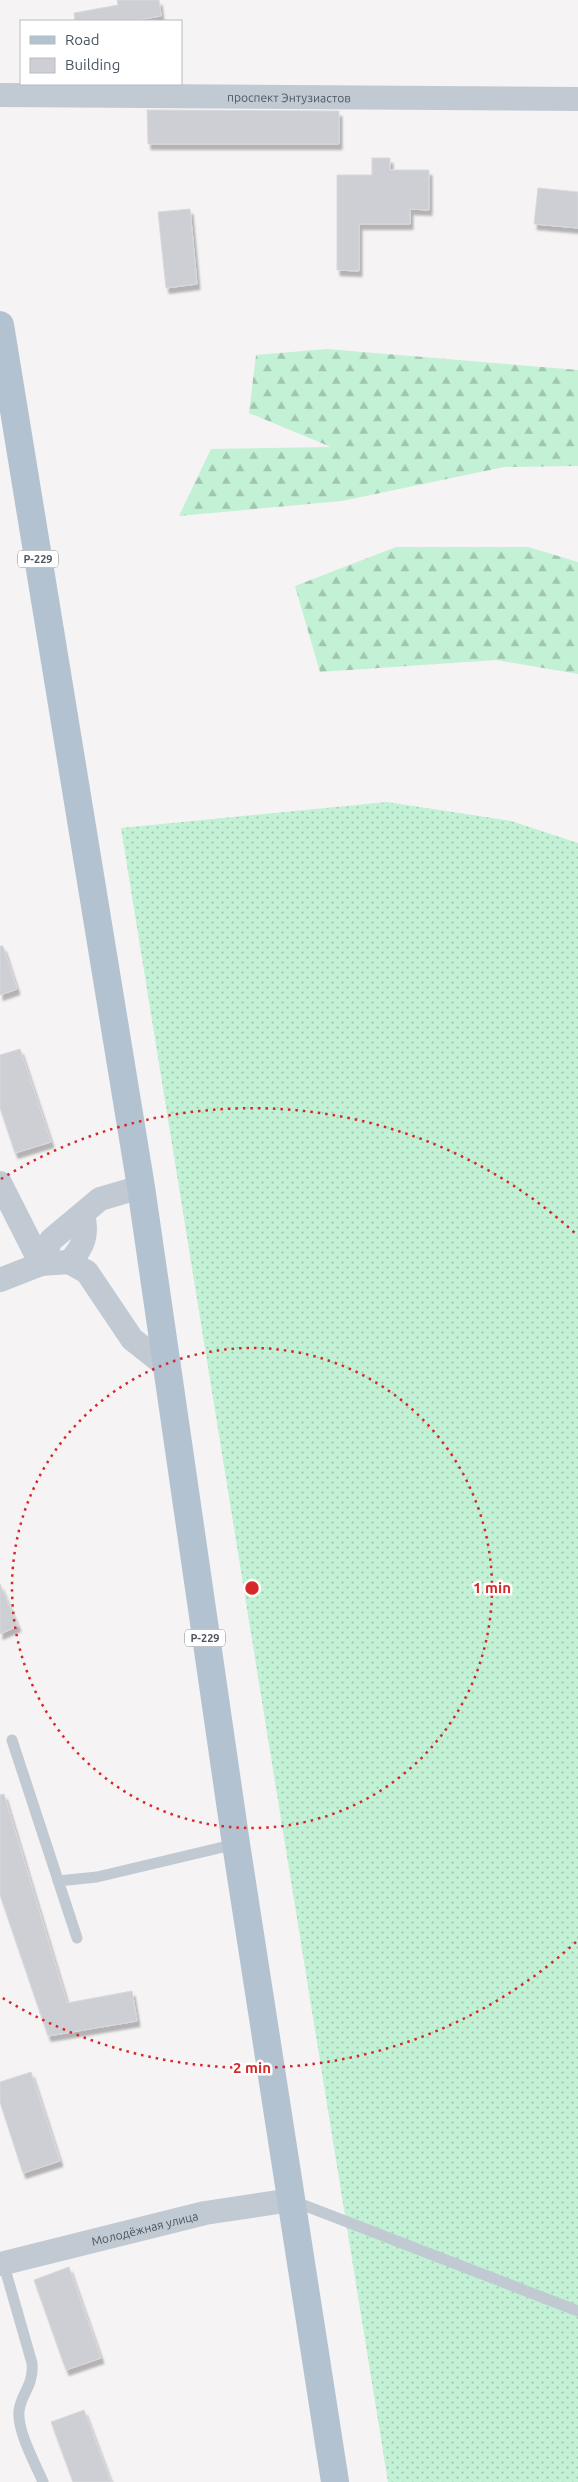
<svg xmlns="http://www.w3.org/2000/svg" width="578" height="2482" font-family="Ubuntu,sans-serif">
  <defs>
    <pattern id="grass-dots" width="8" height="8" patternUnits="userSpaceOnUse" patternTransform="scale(1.25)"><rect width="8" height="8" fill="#c3f1d5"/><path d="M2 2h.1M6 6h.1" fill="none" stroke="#a0c6b0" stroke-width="1.8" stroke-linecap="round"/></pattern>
    <pattern id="forest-firs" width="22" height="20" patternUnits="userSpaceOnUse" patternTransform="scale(1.25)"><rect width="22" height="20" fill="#c3f1d5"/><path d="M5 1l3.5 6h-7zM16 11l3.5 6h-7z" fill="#a0c6b0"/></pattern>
    <filter id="shadow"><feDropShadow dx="3" dy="5.5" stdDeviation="1" flood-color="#0004"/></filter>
  </defs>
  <rect width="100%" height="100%" fill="#f5f3f3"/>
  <path fill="url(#grass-dots)" d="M387 802 511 821 578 843V2482H388L121 828Z"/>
  <path fill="url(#forest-firs)" d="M327 349 578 370V466L504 467 342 501 179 516 211 449 331 447 249 413 256 355Z
    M396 547H528L578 562V674L496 660 320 672 295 586Z"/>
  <path fill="#cdcfd5" stroke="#d7d9de" filter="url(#shadow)" d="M117 0H159L161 16 131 21H75L74 13 118 5Z
    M147 110 339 111V144H148Z
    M372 158H390V170H429V210L410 209V224H359V271L337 270V175H372Z
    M538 188 578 192V228L534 224Z
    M190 209 197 284 166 288 158 212Z
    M0 946H3L17 989 0 995Z
    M20 1049 51 1142 15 1153 0 1108V1055Z
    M0 1584 18 1626 0 1634Z
    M4 1794 67 2003 132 1991 137 2021 48 2036 0 1895V1795Z
    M31 2072 60 2161 23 2173 0 2102V2082Z
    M69 2267 101 2358 66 2370 34 2280Z
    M84 2410 111 2482H73L51 2422Z"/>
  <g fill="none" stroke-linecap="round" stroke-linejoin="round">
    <path stroke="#c1cad2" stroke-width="11" d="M12 1740 77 1938
      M58 1881 97 1877 236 1844
      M293 2201 578 2311
      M3 2262 32 2363C34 2386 21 2393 19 2411 17 2431 35 2463 43 2482"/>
    <g stroke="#c1cad2" stroke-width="24">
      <path id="s1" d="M0 95 578 99"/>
      <path d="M0 1183 41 1264 69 1262 87 1272 132 1339 166 1366"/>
      <path d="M69 1262C84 1247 88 1234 83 1214"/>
      <path d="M0 1280 41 1264 51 1240 100 1199 141 1187"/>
      <path id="s2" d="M0 2264 205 2213 291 2200"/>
    </g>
    <path stroke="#b3c2d1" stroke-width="28" d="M0 325 141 1187 236 1844 335 2482"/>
  </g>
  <g fill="none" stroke="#d62828" stroke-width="2.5" stroke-dasharray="2.5 5">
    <circle cx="252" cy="1588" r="240"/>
    <path d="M576 1942A480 480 0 0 1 1 1997M1 1179A480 480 0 0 1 576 1234"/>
  </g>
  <g text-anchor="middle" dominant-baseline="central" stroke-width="5" stroke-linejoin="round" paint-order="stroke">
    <g fill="#fff" stroke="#808990" stroke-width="1">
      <rect x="18" y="550.5" width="40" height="17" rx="4"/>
      <rect x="185" y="1629.5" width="40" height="17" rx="4"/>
    </g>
    <g font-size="11" font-weight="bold" fill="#4a5661">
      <text x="38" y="559">Р-229</text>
      <text x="205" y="1638">Р-229</text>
    </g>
    <g font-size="12" fill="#4a5661" stroke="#fff">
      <text stroke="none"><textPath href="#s1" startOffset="289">проспект Энтузиастов</textPath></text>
      <text stroke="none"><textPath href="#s2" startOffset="149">Молодёжная улица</textPath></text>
    </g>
  </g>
  <circle cx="252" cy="1588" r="8" fill="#d62828" stroke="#fff" stroke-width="2.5"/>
  <g font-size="15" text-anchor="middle" font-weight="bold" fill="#d62828" stroke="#fff" stroke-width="5" stroke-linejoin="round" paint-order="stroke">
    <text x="492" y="1593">1 min</text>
    <text x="252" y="2073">2 min</text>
  </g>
  <rect x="20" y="20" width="162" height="65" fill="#ffffff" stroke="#b7bbc0"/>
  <rect x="30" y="36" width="25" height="8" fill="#b3c2d1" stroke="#b7bbc0"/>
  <text x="65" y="45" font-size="15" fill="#4a5661">Road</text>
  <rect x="30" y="58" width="25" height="15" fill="#cdcfd5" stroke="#b7bbc0"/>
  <text x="65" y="70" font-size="15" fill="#4a5661">Building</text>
</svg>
